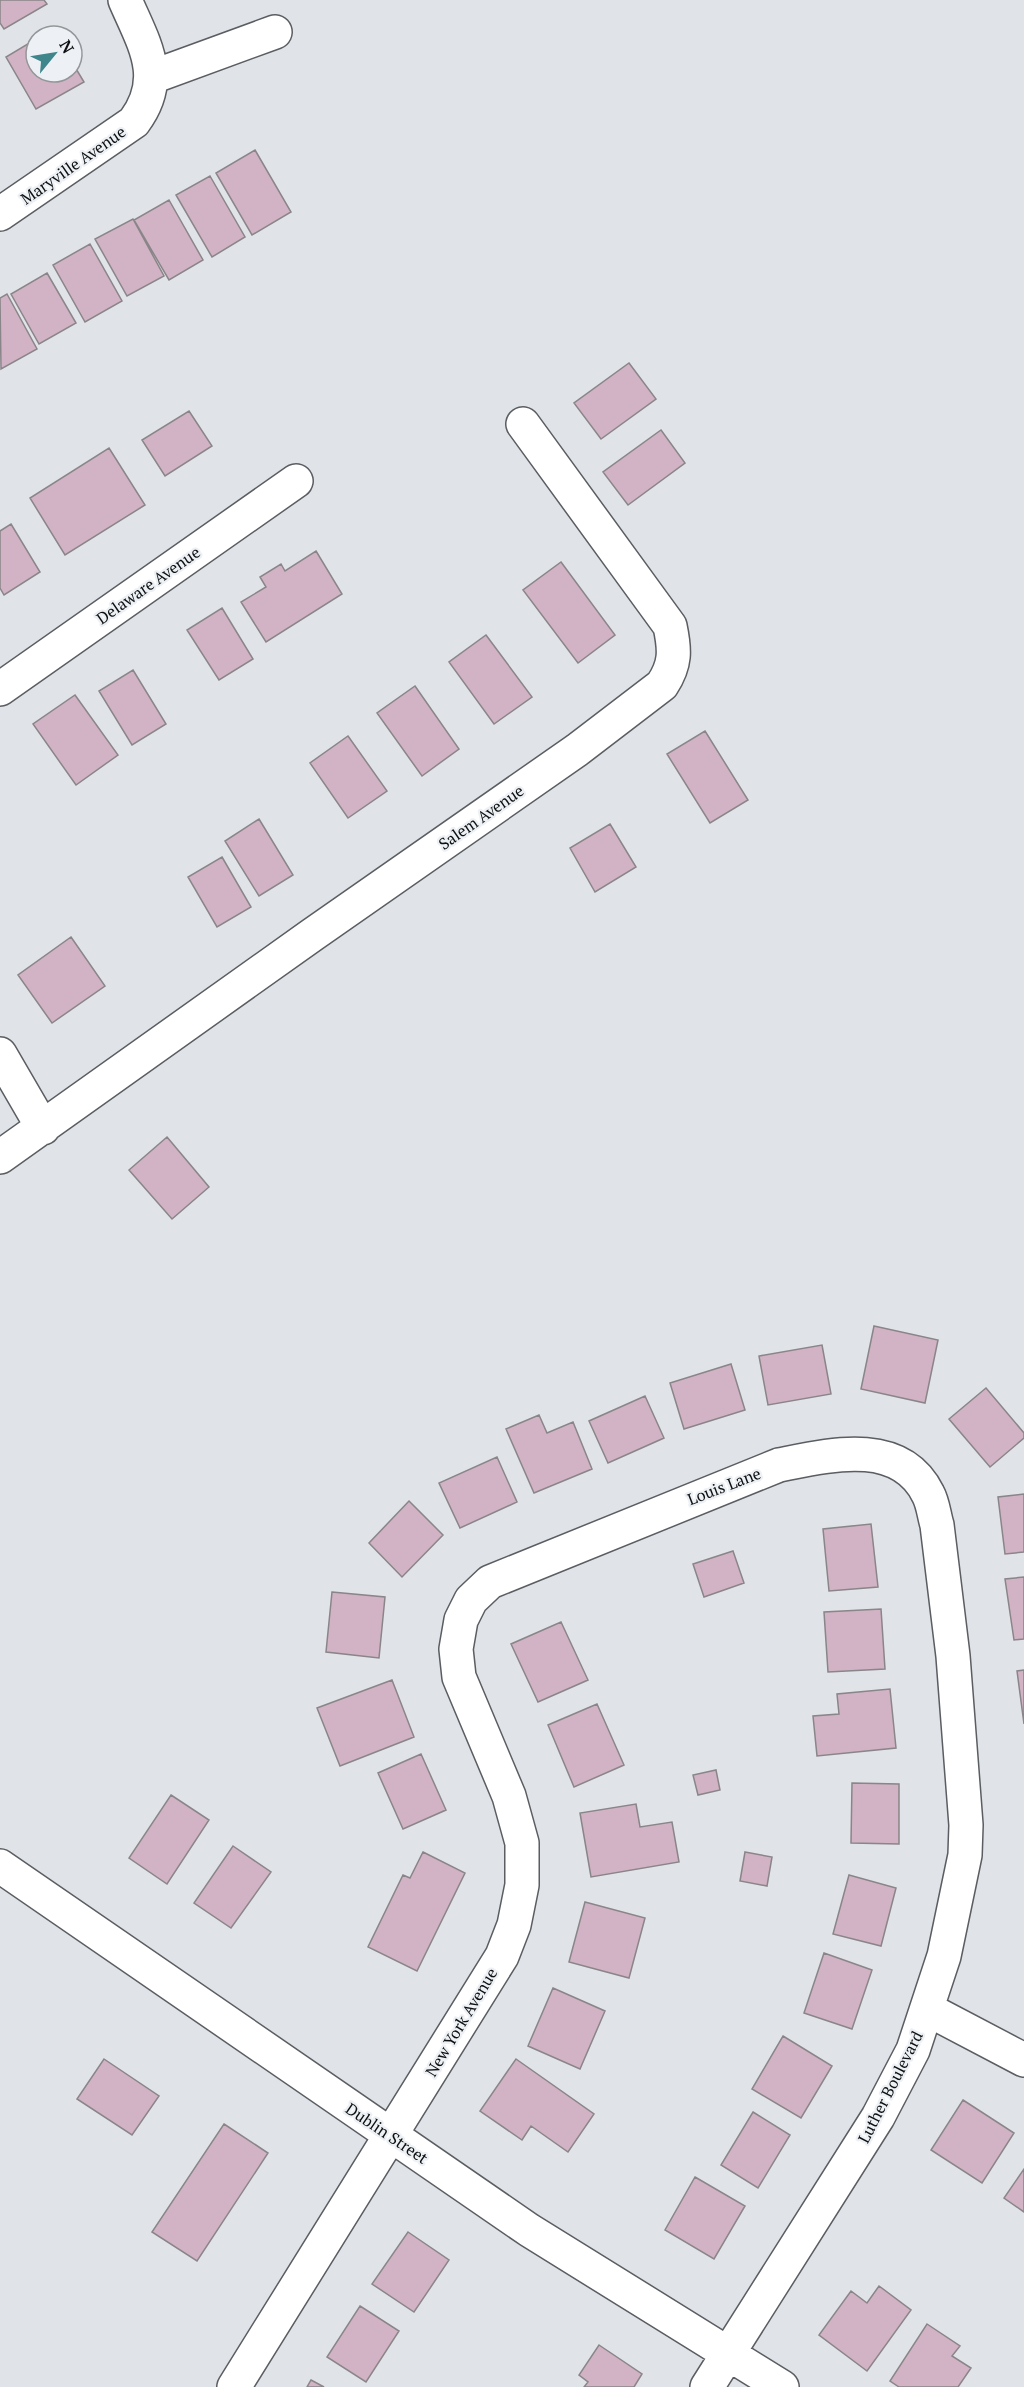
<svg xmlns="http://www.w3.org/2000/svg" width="1024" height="2387" font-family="'PT Serif',serif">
  <rect width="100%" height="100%" fill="#e0e3e8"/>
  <path fill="#d1b3c5" stroke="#8a8588" stroke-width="1.5" d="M0 0H44L47 4 4 29 0 23Z
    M36 39V72H72V62L84 82 36 109 6 57Z
    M255 150 291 212 252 235 216 173Z
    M210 176 245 237 212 257 176 195Z
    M169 200 203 260 169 280 134 220Z
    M133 219 164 276 127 296 95 239Z
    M90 244 122 301 85 322 53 265Z
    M47 273 76 323 39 344 11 294Z
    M7 294 37 349 1 369 0 298Z
    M629 363 656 399 601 439 574 403Z
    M189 411 212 446 165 476 142 440Z
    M661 430 685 463 628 505 603 472Z
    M109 448 145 505 65 555 30 498Z
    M11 524 40 572 4 595 0 588V531Z
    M316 551 342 594 266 642 241 602 266 587 260 577 281 564 285 571Z
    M561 562 615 635 578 663 523 590Z
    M222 608 253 659 219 680 187 630Z
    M486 635 532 697 494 724 449 662Z
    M133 670 166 724 132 745 99 691Z
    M415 686 459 749 422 776 377 713Z
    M75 695 118 755 76 785 33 724Z
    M705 731 748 800 710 823 667 754Z
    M348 736 387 791 348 818 310 763Z
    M259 819 293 875 259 896 225 841Z
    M610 824 636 867 595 892 570 848Z
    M222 857 251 907 217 927 188 877Z
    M71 937 105 986 52 1023 18 975Z
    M167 1137 209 1187 172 1219 129 1170Z
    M874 1326 938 1340 925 1403 861 1389Z
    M822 1345 831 1394 768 1405 759 1356Z
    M731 1364 745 1410 684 1429 670 1383Z
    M986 1388 1024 1433V1438L990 1467 949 1419Z
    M645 1396 664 1438 608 1463 589 1421Z
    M539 1415 547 1433 573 1422 592 1469 534 1493 506 1429Z
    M497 1457 517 1502 460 1528 439 1483Z
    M1024 1494V1552L1005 1554 998 1497Z
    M409 1501 443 1535 402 1577 369 1543Z
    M871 1524 878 1587 829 1591 823 1529Z
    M733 1551 744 1583 704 1597 693 1564Z
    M1024 1577V1639L1014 1640 1005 1579Z
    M332 1592 385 1597 379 1658 326 1652Z
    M881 1609 885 1669 828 1672 824 1612Z
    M561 1622 588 1680 538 1702 511 1644Z
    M1024 1670V1724L1017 1671Z
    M392 1680 414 1737 340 1766 317 1708Z
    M890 1689 896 1748 817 1756 813 1716 839 1714 837 1694Z
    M597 1704 624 1765 574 1787 548 1725Z
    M421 1754 446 1810 403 1829 378 1773Z
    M716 1770 720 1790 698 1795 693 1775Z
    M852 1783 899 1784V1844L851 1843Z
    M171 1795 209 1820 167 1884 129 1858Z
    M636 1804 640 1827 672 1822 679 1862 591 1877 580 1813Z
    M233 1846 271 1872 231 1928 194 1903Z
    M423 1852 465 1873 417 1971 368 1947 403 1875 410 1878Z
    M745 1852 772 1857 767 1886 740 1881Z
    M849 1875 896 1888 881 1946 833 1934Z
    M585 1902 645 1918 629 1978 569 1962Z
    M824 1953 872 1970 852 2029 804 2013Z
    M553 1988 605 2011 580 2069 528 2046Z
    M783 2036 832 2066 801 2118 752 2089Z
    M104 2059 159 2096 132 2135 77 2099Z
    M516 2059 594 2114 568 2152 531 2126 522 2140 480 2111Z
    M963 2100 1014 2133 982 2183 931 2150Z
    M753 2112 790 2135 758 2188 721 2165Z
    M224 2124 268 2153 197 2261 152 2232Z
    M1024 2169V2212L1004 2198Z
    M695 2177 745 2206 714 2259 665 2230Z
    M408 2232 449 2260 414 2312 372 2284Z
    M879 2286 911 2310 867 2371 819 2335 851 2291 867 2303Z
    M360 2306 399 2331 366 2382 327 2357Z
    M927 2324 960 2346 952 2356 971 2368 958 2387H899L890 2381Z
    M599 2345 642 2374 634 2387H584L588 2382 579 2375Z
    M311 2380 324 2387H307Z"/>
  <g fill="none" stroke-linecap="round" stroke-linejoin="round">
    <g stroke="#5a5d61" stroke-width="36">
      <path id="minor" d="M152 77 275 32
        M0 214 134 122C167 78 144 44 125 0
        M0 689 296 481
        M0 1054 43 1128
        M0 1157 312 935 577 750 662 685C676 664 675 650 670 626L523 424
        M0 1866 529 2230 782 2387
        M927 2009 1024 2060
        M234 2387 502 1956 514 1925 522 1885V1843L509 1796 459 1677 456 1649 461 1620 471 1600 490 1582 779 1465C829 1455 900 1437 928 1494 933 1503 934 1515 937 1525L953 1656 966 1825 965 1855 944 1956 913 2050 878 2117 707 2387"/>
    </g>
    <use href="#minor" stroke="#fff" stroke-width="33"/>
  </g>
  <g text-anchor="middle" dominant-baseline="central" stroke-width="4.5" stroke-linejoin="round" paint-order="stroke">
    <g font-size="16" fill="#0e0f10" stroke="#edf1f5">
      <text transform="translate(73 165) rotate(-35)">Maryville Avenue</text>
      <text transform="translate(148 585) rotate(-35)">Delaware Avenue</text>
      <text transform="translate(481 817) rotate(-35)">Salem Avenue</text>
      <text transform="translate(724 1486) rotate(-21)">Louis Lane</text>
      <text transform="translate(461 2022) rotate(-59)">New York Avenue</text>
      <text transform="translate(890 2087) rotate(-63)">Luther Boulevard</text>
      <text transform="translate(387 2133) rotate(34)">Dublin Street</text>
    </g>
  </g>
  <g transform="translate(54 54) rotate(60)"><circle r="28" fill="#edf1f5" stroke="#949799" stroke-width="1.5"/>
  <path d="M0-4.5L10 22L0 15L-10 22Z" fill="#3f868c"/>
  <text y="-9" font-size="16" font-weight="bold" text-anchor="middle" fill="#0e0f10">N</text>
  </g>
</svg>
